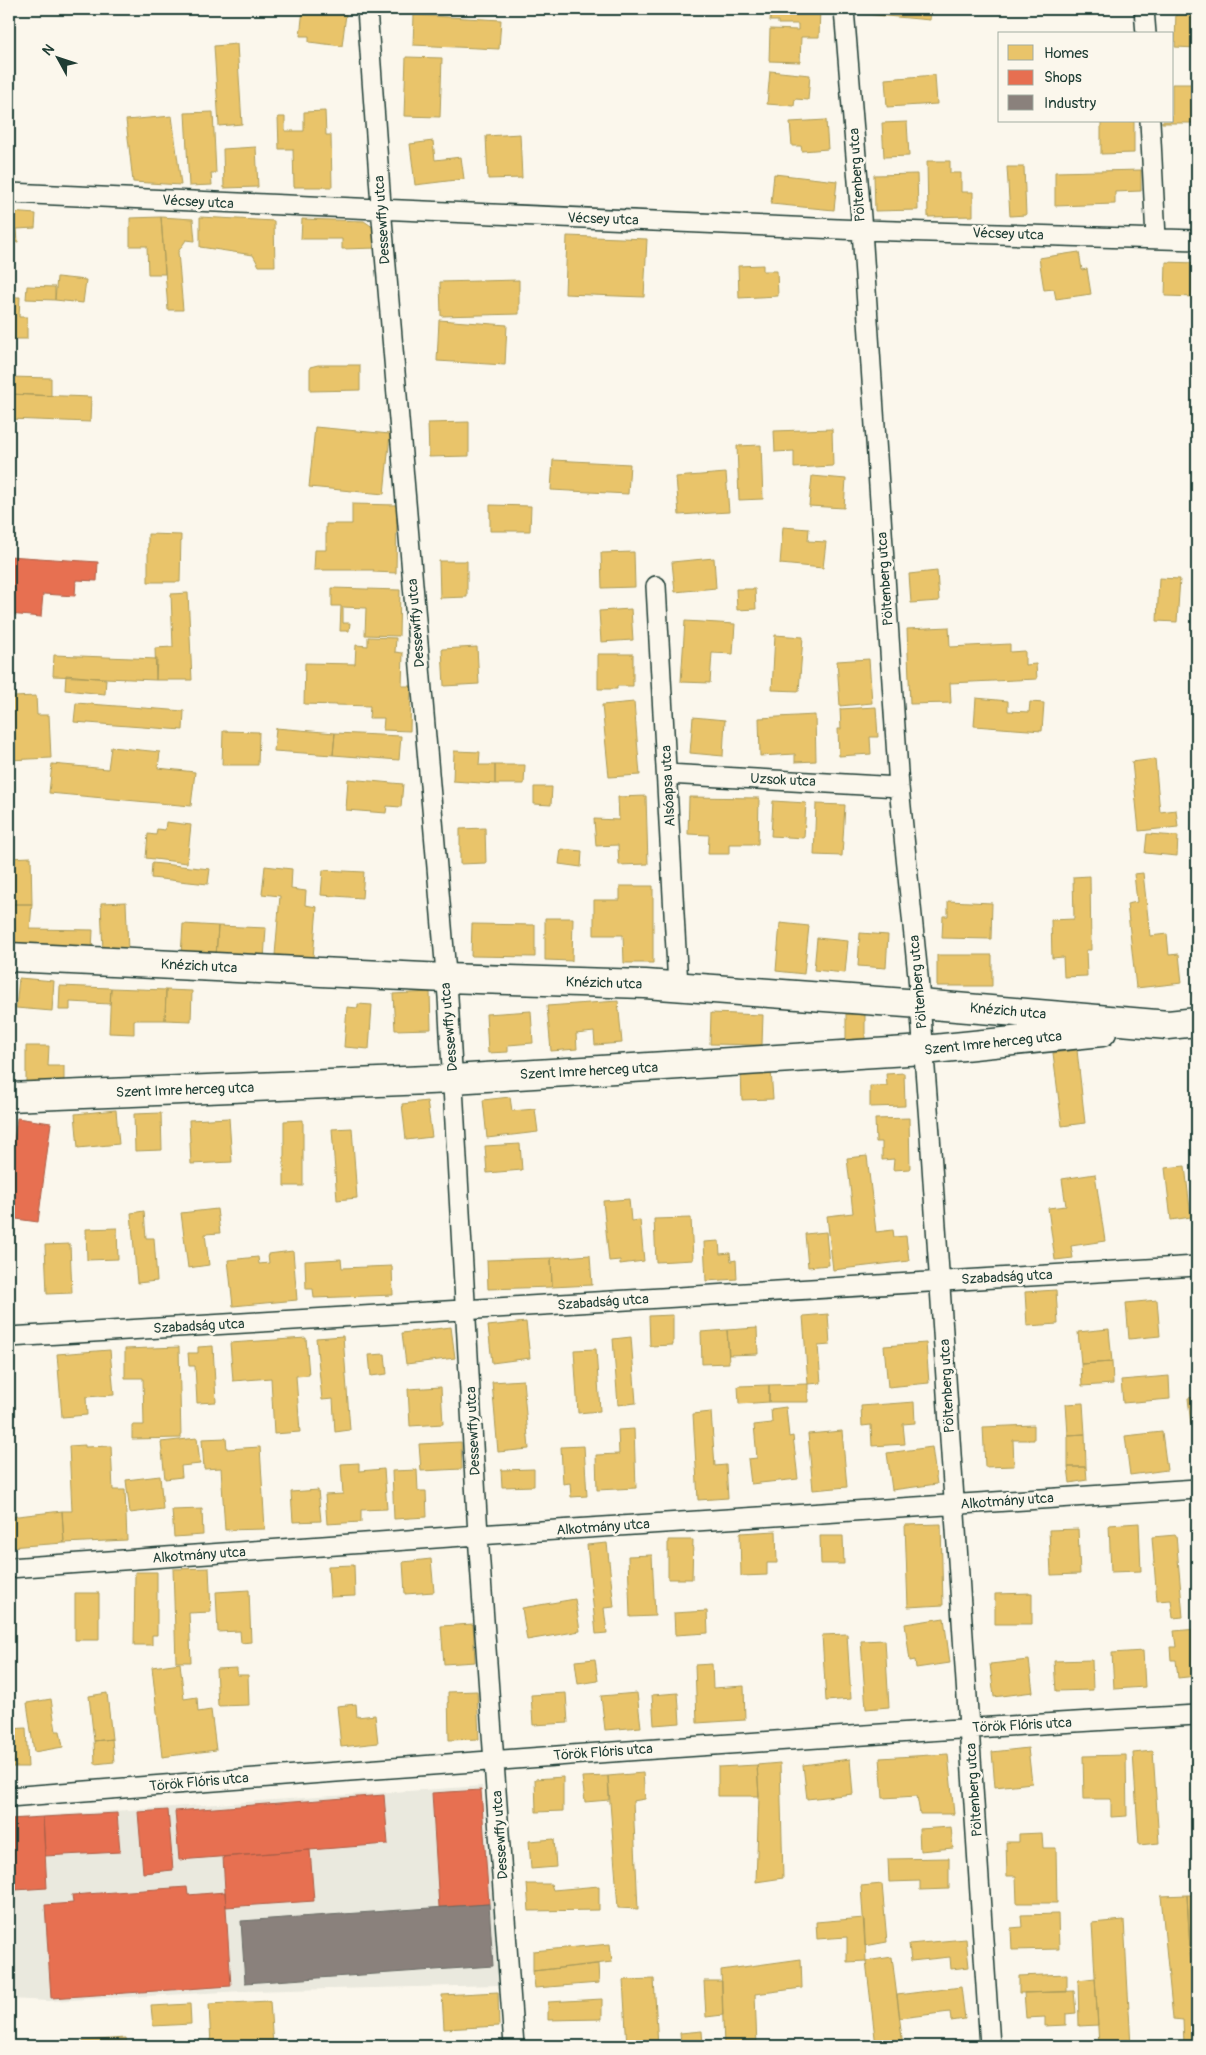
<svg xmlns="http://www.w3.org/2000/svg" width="1206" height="2055" font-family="Pangolin,sans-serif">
  <rect width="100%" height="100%" fill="#fbf7ec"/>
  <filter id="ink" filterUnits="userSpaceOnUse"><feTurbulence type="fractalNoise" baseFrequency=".02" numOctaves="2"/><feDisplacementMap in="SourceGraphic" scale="10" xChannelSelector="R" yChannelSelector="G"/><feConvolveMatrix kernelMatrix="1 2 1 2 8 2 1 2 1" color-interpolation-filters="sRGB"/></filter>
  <g filter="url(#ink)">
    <path fill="#eae9de" d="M482 1786 500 1985 244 1991 49 2001 9 1999V1818Z"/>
    <path fill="#e9c46a" stroke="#ac9c5a" d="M771 9H820L819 37H801L800 62 769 61 770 29 798 30V24H778V21H770Z
      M864 9H931L930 20 864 14Z
      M1176 9H1197V48L1175 47Z
      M303 10 346 14 342 46 309 42V36H300Z
      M414 15 501 20 499 49 413 45Z
      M237 44 242 124 219 126 214 46Z
      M406 57 442 58 440 117 404 116Z
      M770 71 810 75 808 100 795 99 794 106 767 104Z
      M935 75 937 104 887 107 885 79Z
      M1172 84H1197V123H1162V121H1172Z
      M325 111 326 135H331L332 187H294L293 149H279L278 117H285V131H304V112Z
      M213 112 216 173H211L212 185 189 186 185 113Z
      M172 116 181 185 133 182 126 120Z
      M826 120 828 149 802 151 801 146H792L790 122Z
      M1101 121H1134V153L1101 154Z
      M907 122 909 156 884 157 882 123Z
      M520 134 522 178 488 179 486 136Z
      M433 141 435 160 461 157 464 179 415 185 410 144Z
      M256 147 258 187 224 188 223 149Z
      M927 161H950V173H961V192H973V216L928 217Z
      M1007 167H1024L1026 215 1010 216Z
      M1193 169 1197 170V208L1195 207Z
      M1141 170V191L1115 192V204L1055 206V172Z
      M774 174 837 181 834 210 771 204Z
      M917 174 918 210 875 211 874 175Z
      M9 212 36 214 35 228 17 229 18 242 9 243Z
      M161 217 165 274H148L147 246H130V218Z
      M161 217 193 219 195 241 186 240 178 252 183 310H168Z
      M200 217 274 221 275 266H259L253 255 200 247Z
      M302 219 364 221 377 230V248L342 249V239H301Z
      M567 236 647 239 644 297 565 294Z
      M1079 252 1082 270 1087 269 1091 294 1056 299 1054 289 1044 290 1039 258Z
      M1166 262 1197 263V297L1165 296Z
      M763 265V271H777L778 296 739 298 738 266Z
      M9 268H13V297H20L19 317H27V339H9Z
      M57 277 86 280 83 303 55 300Z
      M519 280V314L441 316 440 282Z
      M27 286 55 287V300L26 299Z
      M439 320 507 325 505 365 437 361Z
      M318 365H360V390L310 391V367Z
      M9 377 51 378V396L9 394Z
      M9 394 91 397 90 422 9 419Z
      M469 422V456L429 457 428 423Z
      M315 427 390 434 384 494 309 487Z
      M832 429 833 466 794 468V451L775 452 774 431Z
      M761 445 763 499 739 500 737 446Z
      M553 460 630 464 628 494 551 490Z
      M726 473 729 512 679 515 676 477Z
      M812 476 846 479 844 508 809 506Z
      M352 504 397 505 396 573 373 572 374 570H314L315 550H326V524H352Z
      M490 505 531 506 530 531H490Z
      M783 527 809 529 808 541 826 542 823 568 780 564Z
      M148 534 181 535 180 582H148Z
      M634 552 635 587 602 588 601 553Z
      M714 558 716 588 675 592 672 562Z
      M439 561H467V597L440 598Z
      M937 571 939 601 911 603 909 574Z
      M1159 578 1180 579 1177 622 1157 621Z
      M332 588 400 590 399 636 365 635 366 608 343 607V623H350L349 631H340L341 606H332Z
      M736 589H755L756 609 737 610Z
      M188 593 192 680H156L155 648 173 647 171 594Z
      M631 609 633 640 601 642 599 611Z
      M685 621 735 624 733 654 712 653 710 683 681 682Z
      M949 627 950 647 1010 644V652L1025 651V665L1036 664 1037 679 950 683 951 703 910 704 907 629Z
      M775 635 803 637 799 691 772 690Z
      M368 637 396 638 395 652 403 653 402 686H411L410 731 383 730 384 718H369L370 706 304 704 305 663 355 664 356 645 368 646Z
      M477 647 479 684 444 686 442 649Z
      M598 654H633V686H617V689H598Z
      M54 655 157 659 156 680 53 676Z
      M869 659 872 703 840 706 837 661Z
      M66 675 106 679 105 694 65 690Z
      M9 682H14V697L36 696 37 715H49L51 758 9 760Z
      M976 698 1008 701V711L1029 712 1030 702 1044 703 1042 731 974 726Z
      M634 702 640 775 609 777 602 705Z
      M76 703 184 711 183 730 74 722Z
      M876 707 878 737H870L871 754 839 756 838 729H841L840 709Z
      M815 715 816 761 795 762V754L760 756 759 718Z
      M693 717 725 720 723 756 690 753Z
      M276 728 335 733 333 755 274 751Z
      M223 731 259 732 258 765H222Z
      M335 733 401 736 399 760 333 755Z
      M111 747 160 752 158 768 195 772 191 806 49 793 52 764 108 769Z
      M454 751 480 752 479 765H495V784L453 781Z
      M1155 759 1160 812 1176 810 1178 827 1139 831 1132 762Z
      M495 765H525L524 784H495Z
      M348 779 403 784 401 807 387 806 386 813 346 810Z
      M534 787H552L551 805 534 804Z
      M646 796 648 864 619 865 618 845 596 846 594 819 619 820 618 797Z
      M689 797 759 798 758 844H729V854H708L709 835 688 834Z
      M773 801 806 803 804 838 771 836Z
      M816 804 845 805 842 856 814 855Z
      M166 822 191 825 187 863 146 858 148 834 156 835 157 829 165 830Z
      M485 828 486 863 460 864V829Z
      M1147 834 1178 836 1177 856 1145 853Z
      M561 849 582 851 581 867 559 864Z
      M31 857 32 904H9V858Z
      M152 863 210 869 208 884 151 878Z
      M265 866 292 869 291 889 306 891 305 905 317 907 313 958 275 955 280 896 262 894Z
      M323 870 364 872 362 898 321 895Z
      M1143 873 1150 936 1167 934 1169 955 1179 954 1182 983 1136 988 1127 904 1137 902 1134 874Z
      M1090 876 1091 950H1086L1087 976 1064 977 1063 957 1052 958 1051 920 1074 919 1073 877Z
      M620 886H653V963H624L623 935H594V900H620Z
      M948 901 992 903 991 939 942 938 943 916H948Z
      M126 902 128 951 103 953 101 903Z
      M9 904H32L30 929 93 930 92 952 9 951Z
      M545 918H573L572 961 545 960Z
      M780 923 809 926 804 974 776 971Z
      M183 924 218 926 216 957 181 955Z
      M472 924 535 925V957L471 956Z
      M218 926 266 928 264 960 216 957Z
      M860 933 888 935 886 968 858 966Z
      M817 938 848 941 845 973 814 970Z
      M937 955H992V986H937Z
      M19 978 54 981 52 1011 16 1008Z
      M60 986 111 988 110 1004 70 1002V1010H59Z
      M111 988 166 990 165 1020H134V1034L109 1033Z
      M166 990 192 991 191 1021 165 1020Z
      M430 992 431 1029 395 1030 393 994Z
      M618 1001 622 1043 595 1045 594 1032 576 1034 577 1049 551 1051 547 1006Z
      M358 1004 372 1005 369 1049 344 1047 347 1007 358 1008Z
      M531 1011 533 1043 508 1045V1052L488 1053 486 1014Z
      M711 1013 763 1015 762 1045 710 1044Z
      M846 1014H865V1041H846Z
      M26 1046H49L48 1066H64V1085H26Z
      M1077 1050 1085 1123 1062 1126 1053 1053Z
      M771 1070 773 1099 742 1100 741 1072Z
      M904 1073 905 1106 870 1107V1086H887L886 1074Z
      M510 1097 512 1111 535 1109 538 1132 487 1138 483 1100Z
      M427 1101 432 1137 406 1140 402 1104Z
      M116 1110 119 1144 78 1148 75 1114Z
      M161 1113 162 1150 135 1151 134 1114Z
      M229 1118 232 1162 191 1164 189 1120Z
      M909 1118 910 1169 893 1170 894 1159 882 1160V1142H876L875 1119Z
      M303 1120V1186H284V1121Z
      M352 1128 357 1198 337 1200 332 1129Z
      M520 1144 522 1170 487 1173 485 1146Z
      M867 1156 876 1232 893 1230 894 1237 906 1236 909 1261 833 1270 827 1216 853 1213 847 1158Z
      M1185 1166 1191 1217 1171 1220 1165 1168Z
      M1095 1174 1105 1241 1071 1246 1073 1258 1055 1260 1048 1208 1066 1206 1062 1179Z
      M629 1199 631 1221 640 1220 644 1261 620 1264V1260L609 1261 603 1201Z
      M217 1209 220 1233 205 1234 209 1265 188 1268 181 1213Z
      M144 1211 146 1238H154L157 1281 137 1283 131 1213Z
      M691 1218 693 1260 656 1262 654 1219Z
      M117 1228 118 1259 87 1260 86 1229Z
      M826 1232 829 1265 808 1267 805 1234Z
      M719 1241 720 1254 730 1253 731 1261 736 1260 737 1279 706 1281 704 1242Z
      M70 1244 72 1293 47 1294 45 1245Z
      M293 1251 297 1300 233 1306 228 1260 258 1257 259 1264 269 1263 268 1254Z
      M590 1255 592 1285 552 1287 551 1258Z
      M551 1258 552 1287 488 1289 487 1260Z
      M341 1259 342 1268 392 1266 393 1295 314 1298 313 1289H306L305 1261Z
      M1056 1290 1058 1324 1027 1326 1025 1292Z
      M1157 1300 1160 1336 1129 1339 1126 1303Z
      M828 1314 830 1345 818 1346 821 1383 808 1384 803 1316Z
      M673 1315V1345L650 1346 649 1316Z
      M526 1322 530 1358 492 1363 488 1326Z
      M451 1327 455 1358 406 1364 402 1333Z
      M757 1328 758 1354 729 1355 727 1330Z
      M1109 1329 1112 1362 1081 1364 1078 1332Z
      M727 1330 729 1363 702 1364 701 1332Z
      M343 1336 350 1430 335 1432 333 1399 322 1400 316 1338Z
      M631 1337 636 1403 618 1405 613 1339Z
      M306 1338 309 1375 296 1376 300 1432 274 1434 271 1378 233 1381 230 1343Z
      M926 1343 929 1383 888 1387 884 1346Z
      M213 1346 216 1402 197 1403 195 1366H189L188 1353H198V1347Z
      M179 1347 181 1438 132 1439V1425H144L143 1378H125V1349Z
      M596 1349 600 1411 578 1413 574 1350Z
      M110 1350 114 1395 86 1397 87 1415 62 1417 57 1354Z
      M385 1354 387 1374 371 1376 369 1355Z
      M1112 1362 1113 1384 1082 1386 1081 1364Z
      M1169 1376 1170 1399 1123 1403 1121 1380Z
      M523 1380 529 1449 498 1452 492 1382Z
      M808 1384V1402H769V1385Z
      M769 1385V1402L739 1404 738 1386Z
      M441 1387 443 1424 410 1426 408 1389Z
      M1197 1397V1424H1191L1188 1398Z
      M914 1402 915 1423 903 1424 905 1444 872 1446 871 1425 862 1426 861 1406Z
      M1083 1403 1085 1434 1068 1435 1066 1404Z
      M786 1407 789 1437 793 1436 798 1479 751 1484 748 1459 757 1458 754 1425 772 1423 771 1409Z
      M711 1412 715 1466 726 1465 728 1498 698 1500 693 1414Z
      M9 1417 15 1418 10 1448H9Z
      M1034 1425V1440H1013L1014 1466 985 1467 983 1427Z
      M634 1429 636 1488 597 1490 596 1455 619 1454 618 1430Z
      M842 1431 847 1487 813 1490 808 1434Z
      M1162 1432 1167 1470 1130 1475 1125 1436Z
      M1085 1434 1086 1467H1068V1435Z
      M197 1438 200 1464 181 1466 182 1477 165 1479 161 1442Z
      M226 1438 227 1449 260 1447 265 1529 225 1530 221 1468 204 1469 202 1439Z
      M461 1442 462 1469 421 1471 419 1444Z
      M85 1445V1447L111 1446 113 1490H125L127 1540 64 1543 62 1511H72L69 1446Z
      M584 1446 587 1496 571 1497 570 1483 563 1484 561 1447Z
      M932 1447 937 1484 892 1490 887 1453Z
      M359 1463V1471L384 1469 387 1509 361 1510V1522L327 1524 325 1495 343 1494 341 1464Z
      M1068 1467H1086L1087 1480 1070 1483Z
      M534 1469V1486L502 1487 501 1470Z
      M417 1470 418 1491H426L427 1517 394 1519 392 1471Z
      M160 1476 163 1509 130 1513 126 1480Z
      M318 1490 321 1521 293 1522 291 1492Z
      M202 1509 203 1535 174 1537 172 1510Z
      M62 1511 64 1543 9 1547V1517Z
      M1139 1523 1141 1571 1111 1572 1109 1525Z
      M941 1524 943 1605 908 1607 905 1525Z
      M1078 1529 1080 1574 1051 1575 1049 1530Z
      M776 1531 777 1563H767V1575L741 1576 740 1533Z
      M1176 1535 1183 1617 1173 1618 1171 1600 1157 1601 1152 1537Z
      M820 1536H843L844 1564H821Z
      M668 1540H693L692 1579H668Z
      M607 1543 614 1607 604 1608 607 1633 596 1634 587 1545Z
      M652 1555 655 1616 630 1617 628 1556Z
      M431 1559 434 1592 405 1594 403 1562Z
      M354 1565 355 1596 330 1597 328 1566Z
      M209 1568 211 1612 189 1613 191 1662H176L173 1569Z
      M135 1572H157V1635H152V1645H134Z
      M249 1590 251 1642 241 1643 240 1631 218 1632 216 1592Z
      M75 1593H99V1640H75Z
      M1032 1593V1624H995V1594Z
      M575 1599 580 1631 527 1640 522 1608Z
      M707 1611 708 1633 675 1635 674 1613Z
      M944 1618 950 1663 916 1668 915 1660 910 1661 905 1624Z
      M473 1624 475 1662 444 1664 441 1626Z
      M1197 1629V1676L1178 1678 1176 1660H1171L1170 1647H1176L1174 1631Z
      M847 1634 851 1699 826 1701 822 1635Z
      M885 1640 889 1707 866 1709 861 1641Z
      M1143 1651 1145 1687 1114 1689 1112 1653Z
      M595 1659 598 1681 578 1684 575 1661Z
      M1029 1660 1033 1692 994 1697 990 1664Z
      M1092 1660 1093 1690 1056 1691 1054 1661Z
      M180 1663 184 1699 197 1697 198 1712 211 1710 216 1750 162 1757 152 1667Z
      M712 1664 713 1688 744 1686 745 1720 697 1723 695 1665Z
      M237 1668V1675H248L249 1705 218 1706 216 1669Z
      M477 1691 479 1739 449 1740 448 1692Z
      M107 1693 112 1739 94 1741 89 1696Z
      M566 1693 568 1723 533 1725 531 1695Z
      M637 1693 641 1727 605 1730 601 1696Z
      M678 1693 680 1723 654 1725 652 1695Z
      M51 1699 56 1731H60L63 1747 34 1752 27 1703Z
      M356 1704 357 1717 375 1715 378 1743 341 1747 337 1706Z
      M26 1728 28 1767H9V1729Z
      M112 1739 114 1762 95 1764 94 1741Z
      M1028 1748 1032 1783 995 1787 992 1752Z
      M1153 1751 1159 1843 1139 1845 1133 1753Z
      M948 1754 954 1814H920L917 1796 883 1798 880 1758Z
      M1126 1755 1127 1816 1111 1817V1799H1084L1083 1756Z
      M850 1759 853 1794 807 1799 803 1765Z
      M780 1763 783 1878 756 1882 759 1796 757 1765Z
      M757 1765 759 1796H718V1767Z
      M643 1773 645 1799 633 1801 638 1909 618 1908 608 1776Z
      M608 1776 609 1800 585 1802 582 1777Z
      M563 1777V1811L536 1812 535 1779Z
      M951 1827 953 1848 920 1851 919 1829Z
      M1042 1833 1043 1848H1056L1057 1903H1017L1016 1876H1007L1006 1842H1019V1834Z
      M554 1839 556 1867 531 1869 529 1841Z
      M949 1858V1889L920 1890V1881L889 1882 888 1859Z
      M527 1884H551L553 1890 599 1886V1910L529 1911Z
      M882 1884 887 1942 865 1946 861 1886Z
      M1187 1895 1195 2043 1184 2044 1183 2020 1173 2019 1161 1896Z
      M1187 1895H1197V2022H1194Z
      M1058 1914 1059 1949 1012 1950 1011 1928 1022 1927 1021 1915Z
      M864 1918 866 1961 847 1962V1937L817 1939 816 1922Z
      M1124 1920 1131 2046H1099L1092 1923Z
      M966 1939 969 1967 951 1969 950 1957 911 1961 909 1944Z
      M610 1944 612 1962 533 1971V1951Z
      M892 1957 903 2046H876L866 1961Z
      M801 1959 802 1988 755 1994 757 2046H724L721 1970Z
      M598 1964 599 1983 535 1988 533 1971Z
      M1067 1974V1992L1019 1993V1976Z
      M1095 1978 1098 2025 1079 2026 1078 1980Z
      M654 1979 658 2046H627L623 1980Z
      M704 1981H722L723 2015 706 2017Z
      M961 1987 965 2019 951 2021 950 2012 900 2018 897 1995Z
      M1074 1991 1076 2013 1066 2014V2025L1045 2026V2017L1026 2018 1024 1993Z
      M498 1992 499 2026 444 2029 442 1995Z
      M602 1999V2019L548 2020V2002Z
      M270 2001 273 2046H211L209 2004Z
      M190 2004 191 2024 153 2026 151 2006Z
      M702 2031 703 2046H681L680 2033Z
      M126 2038 127 2046H84L83 2041Z
      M973 2041V2046H940V2044Z"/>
    <path fill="#e76f51" stroke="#ab6048" d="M9 556 98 562 97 581 76 580 75 596 43 594 41 617 9 614Z
      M17 1118 51 1123 38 1222 9 1218V1182Z
      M481 1790 489 1904 439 1907 432 1793Z
      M384 1795 388 1844 179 1860 175 1811Z
      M168 1810 173 1870 143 1873 138 1812Z
      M117 1813 120 1852 45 1856 43 1817Z
      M43 1817 47 1888 15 1890 10 1819Z
      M310 1850 314 1901 226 1907 223 1857Z
      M187 1887 188 1895 225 1892 231 1986 51 1998 45 1905 73 1903 72 1895Z"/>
    <path fill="#8a817c" stroke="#6a6d66" d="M489 1904 493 1966 245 1983 241 1921Z"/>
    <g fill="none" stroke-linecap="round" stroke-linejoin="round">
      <g stroke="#1f3d34" stroke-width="22">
        <path id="street" d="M367 9 382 219 448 997 478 1535 514 2046
          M844 9 862 230 899 787 918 976 930 1135 990 2046
          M1144 9 1146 34
          M1150 121 1156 238
          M9 193 862 230 1197 240
          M656 586 678 986
          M667 774 899 787
          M9 1337 1197 1266
          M9 1568 478 1535 1197 1489
          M9 1797C405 1766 801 1737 1197 1715"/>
      </g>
      <g stroke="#1f3d34" stroke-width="31">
        <path id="secondary" d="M9 957 445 978 645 984 920 1004 1168 1025 1197 1022
          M9 1097 453 1079 924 1050 1102 1032"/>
      </g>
      <use href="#street" stroke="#fbf7ec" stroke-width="19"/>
      <use href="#secondary" stroke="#fbf7ec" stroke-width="28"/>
    </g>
  </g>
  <g text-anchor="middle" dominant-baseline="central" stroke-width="5" stroke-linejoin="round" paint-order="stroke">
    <g font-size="14" fill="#1f3d34" stroke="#fbf7ec">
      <text transform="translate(857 175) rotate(-94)">Pöltenberg utca</text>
      <text transform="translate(198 202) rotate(3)">Vécsey utca</text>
      <text transform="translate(603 219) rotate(2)">Vécsey utca</text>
      <text transform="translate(382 220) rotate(-94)">Dessewffy utca</text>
      <text transform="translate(1008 234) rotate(2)">Vécsey utca</text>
      <text transform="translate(885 579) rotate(-94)">Pöltenberg utca</text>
      <text transform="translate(416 623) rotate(-95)">Dessewffy utca</text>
      <text transform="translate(783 780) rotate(3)">Uzsok utca</text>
      <text transform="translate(668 786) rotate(-93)">Alsóapsa utca</text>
      <text transform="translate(199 966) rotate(3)">Knézich utca</text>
      <text transform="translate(918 982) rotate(-95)">Pöltenberg utca</text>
      <text transform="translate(604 983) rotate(2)">Knézich utca</text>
      <text transform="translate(1008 1011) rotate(5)">Knézich utca</text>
      <text transform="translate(449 1027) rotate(-95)">Dessewffy utca</text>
      <text transform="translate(993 1043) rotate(-6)">Szent Imre herceg utca</text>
      <text transform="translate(589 1071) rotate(-3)">Szent Imre herceg utca</text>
      <text transform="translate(185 1090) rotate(-2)">Szent Imre herceg utca</text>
      <text transform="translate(1007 1277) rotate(-3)">Szabadság utca</text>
      <text transform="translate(603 1302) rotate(-4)">Szabadság utca</text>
      <text transform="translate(199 1326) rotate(-3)">Szabadság utca</text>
      <text transform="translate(947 1386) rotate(-93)">Pöltenberg utca</text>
      <text transform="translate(473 1431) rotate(-93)">Dessewffy utca</text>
      <text transform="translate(1007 1501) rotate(-4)">Alkotmány utca</text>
      <text transform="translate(603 1527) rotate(-4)">Alkotmány utca</text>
      <text transform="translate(199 1555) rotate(-4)">Alkotmány utca</text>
      <text transform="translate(1022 1725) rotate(-3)">Török Flóris utca</text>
      <text transform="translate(603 1752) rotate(-4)">Török Flóris utca</text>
      <text transform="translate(199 1782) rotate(-5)">Török Flóris utca</text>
      <text transform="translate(974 1790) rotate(-94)">Pöltenberg utca</text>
      <text transform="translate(500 1835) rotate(-94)">Dessewffy utca</text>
    </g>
  </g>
  <rect width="1206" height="2055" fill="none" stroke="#fbf7ec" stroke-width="30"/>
  <rect x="15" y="15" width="1176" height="2025" fill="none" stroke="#1f3d34" stroke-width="2" filter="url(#ink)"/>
  <rect x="998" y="32" width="175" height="90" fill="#fbf7ec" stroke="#a3ada2"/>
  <rect x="1008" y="45" width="25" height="15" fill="#e9c46a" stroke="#a3ada2"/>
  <text x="1044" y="58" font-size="15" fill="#1f3d34">Homes</text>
  <rect x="1008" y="70" width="25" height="15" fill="#e76f51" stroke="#a3ada2"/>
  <text x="1044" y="82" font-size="15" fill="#1f3d34">Shops</text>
  <rect x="1008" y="95" width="25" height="15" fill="#8a817c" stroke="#a3ada2"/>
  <text x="1044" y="108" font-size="15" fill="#1f3d34">Industry</text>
  <g transform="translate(58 58) rotate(310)" stroke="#fbf7ec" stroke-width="4" paint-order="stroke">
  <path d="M0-4L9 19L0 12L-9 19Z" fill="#1f3d34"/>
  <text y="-8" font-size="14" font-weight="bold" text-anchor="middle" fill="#1f3d34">N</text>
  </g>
</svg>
